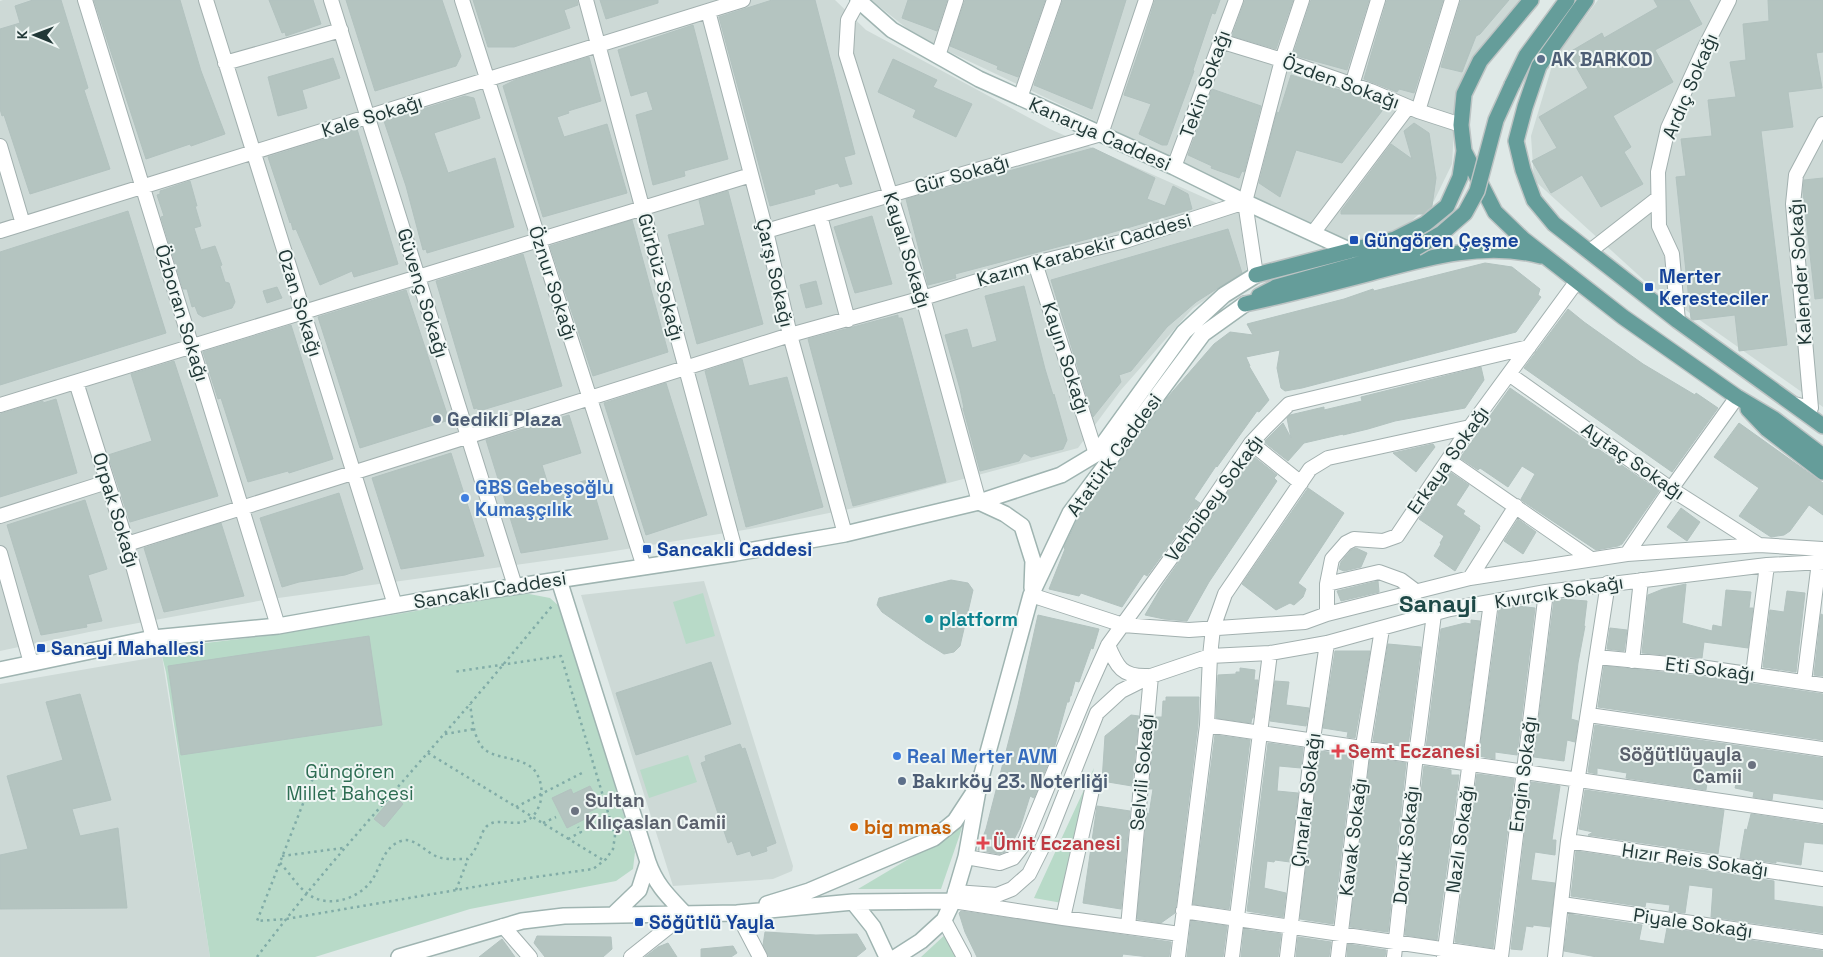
<svg xmlns="http://www.w3.org/2000/svg" width="1823" height="957" font-family="'Space Grotesk',sans-serif">
  <rect width="100%" height="100%" fill="#dfe9e7"/>
  <path fill="#cdd9d6" d="M3 0H835L866 30 1050 129 1239 213 1247 272 1193 308 1120 391 1078 448 859 507 750 529 602 553 264 600 89 632 0 651V1Z
    M871 0H1522L1487 42 1456 94 1452 164 1434 201 1401 230 1348 241 918 37Z
    M1598 0H1823V407L1646 282 1534 180 1531 136 1554 59Z
    M704 581 793 866 792 871 773 879 673 886 581 595Z
    M162 656 210 957H0V684Z"/>
  <path fill="#b8dac8" d="M524 593 550 598 560 607 635 852 633 869 616 881 470 909 315 957H210L166 672 162 656 189 645 272 635Z
    M703 593 715 636 686 644 673 602Z
    M688 755 697 782 649 798 640 770Z
    M1094 768 1062 903 1034 898Z
    M964 819 960 834 941 889H858L927 848Z
    M948 932 960 957H921Z"/>
  <path fill="#b4c4c0" stroke="#b2c2bf" d="M33 0H61L88 88 84 90 110 169 30 194 4 115 2 116 0 109V29L20 23 15 6Z
    M94 0H180L201 71 225 134 191 146 190 144 146 159Z
    M269 0H313L321 24 286 36 285 32 282 33Z
    M346 0H442L461 56 456 66 375 91Z
    M473 0H577L578 5 564 10 570 28 514 47H488Z
    M600 0H658V3L606 19Z
    M772 0H815L855 154 844 157 852 184 840 187 838 183 814 190 815 194 770 206 719 17Z
    M908 0H947L937 31 902 18Z
    M965 0H1045L1018 77 997 69 998 66 950 46Z
    M1063 0H1126L1092 109 1034 85Z
    M1155 0H1220L1215 14 1212 13 1193 70 1194 71 1167 145H1162L1139 134 1151 104 1124 95 1143 39Z
    M1245 0H1293L1276 49 1232 36Z
    M1311 0H1369L1347 70 1293 55Z
    M1387 0H1443L1414 93 1399 89 1397 92 1364 79Z
    M1461 0H1509L1480 34 1476 36 1462 72 1441 67Z
    M1654 0H1689L1702 24 1655 50 1673 82 1613 116 1631 147 1624 152 1643 184 1601 207 1582 175 1551 193 1532 161 1557 148 1539 117 1588 88 1568 53 1602 33 1604 38 1658 7Z
    M1768 0H1823V52L1816 53 1822 88 1788 92 1793 127 1761 131 1787 345 1739 351 1735 315 1693 320 1691 319 1676 177 1686 176 1681 139 1712 136 1708 100 1736 97 1730 62 1746 60 1743 24 1769 21Z
    M693 25 728 159 684 171 685 176 653 185 636 115 653 110 647 91 631 96 618 50Z
    M589 57 601 101 568 111 569 113 557 117 564 137 607 124 627 193 543 217 503 86 515 80Z
    M333 58 340 78 302 90 307 108 278 116 268 77Z
    M893 59 937 80 933 87 972 104 956 137 913 117 916 110 878 92Z
    M1291 75 1359 96 1385 107 1342 163 1296 150 1280 197 1259 183 1277 112 1279 113Z
    M1212 89 1261 106 1244 172 1242 171 1239 178 1211 168 1212 166 1188 155Z
    M465 96 474 98 480 118 434 133 448 173 495 158 514 227 427 253 426 249 423 250 406 186 384 121Z
    M1414 123 1429 133 1436 178 1432 206 1423 214H1341V211L1391 144 1412 159 1404 131Z
    M357 129 398 264 354 277 352 271 320 285 296 229 293 230 291 222 290 223 268 157Z
    M1093 148 1155 178 1147 199 1165 206 1173 186 1188 194 1192 209 1103 235 955 274 956 278 928 285 906 199Z
    M1823 178V298L1815 299 1803 192 1804 180Z
    M190 181 197 206H195L201 226 194 228 201 250 215 246 222 265 220 266 225 282 229 283 235 302 232 308 203 317 198 314 195 306 192 307 187 289H183L161 217 164 216 157 195 160 194V191Z
    M728 191 763 324 697 344 668 235 705 225 699 200Z
    M128 211 166 333 0 385V252Z
    M872 216 892 284 855 293 834 227Z
    M632 220 668 352 593 376 550 246Z
    M1228 229 1242 273 1196 302 1167 327 1131 371 1119 375 1121 382 1093 417 1051 280Z
    M523 254 562 386 479 411 477 408 474 409 436 281Z
    M1485 263 1512 267 1540 289 1538 295 1541 297 1516 332 1302 388 1285 391 1281 388 1277 368 1280 350 1246 357 1250 366H1249L1269 400 1259 412 1257 411 1217 467 1216 466 1194 499 1200 503 1147 576 1144 574 1122 607 1081 593 1079 596 1049 589 1065 549 1064 548 1065 545 1078 518 1167 398 1214 344 1230 332 1253 335 1247 324 1344 299 1373 289 1374 291Z
    M816 281 822 304 806 308 800 285Z
    M1024 286 1045 369 1053 395 1054 394 1067 440 1063 449 1031 457 1024 453 1019 461 980 471 963 408H964L960 389 945 335 967 329 972 348 997 341 985 296Z
    M277 287 282 298 267 303 263 291Z
    M406 290 449 420 360 448 318 317Z
    M1568 309 1584 322 1643 364 1695 395 1696 393 1718 408 1672 472 1524 368Z
    M898 315V318H902L946 482 853 506 808 339Z
    M291 325 333 459 289 473 288 471 248 482 221 398 218 399 203 352Z
    M742 359 749 386 787 377 823 507 746 527 705 371Z
    M174 361 218 496 130 522 108 455 152 441 131 374Z
    M1481 367 1484 380 1465 408 1395 421 1368 429 1343 435V434L1304 443 1288 461 1264 442 1283 423 1291 438 1287 418 1290 415 1324 407V410L1362 401 1361 397Z
    M666 383 707 515 646 535 604 403Z
    M1510 388 1659 491 1622 544 1618 546 1596 550 1524 502 1521 499 1535 474 1522 466 1508 487 1480 468 1478 470 1460 458Z
    M56 399 77 473 0 497V414L43 401V403Z
    M569 415 581 453 542 465 550 491 590 479 608 539 521 553 486 440Z
    M1739 423 1823 483V515L1809 505 1790 531 1784 535 1771 537 1739 516 1759 488 1714 457Z
    M1433 444 1435 447 1416 472 1393 453Z
    M451 453 484 556 401 569 372 478Z
    M1253 456 1277 475 1274 478 1277 481 1209 582 1187 621 1164 619 1145 615 1162 586Z
    M1450 472 1469 485 1456 505 1465 511 1463 514 1480 526 1479 528 1480 529 1455 571 1434 556 1441 544 1440 543 1444 536 1419 519Z
    M1308 488 1344 513 1298 583 1306 589 1303 597 1294 605 1290 603 1276 610 1242 584Z
    M339 493 363 569 345 575 299 582 282 587 260 518Z
    M85 500 107 569 88 575 102 621 86 624 87 627 41 635 7 525Z
    M1681 508 1700 522 1687 541 1667 527Z
    M1518 519 1536 532 1523 554 1504 541Z
    M221 523 244 596 164 612 144 548Z
    M1356 548 1367 553 1361 567 1344 571 1339 569 1341 562 1351 550Z
    M951 580 968 583 973 590 960 646 954 652 944 654 925 642 882 612 877 605 879 598Z
    M1378 581 1379 592 1341 601 1337 591Z
    M1686 584 1682 623 1712 631 1713 625 1722 627 1726 590 1751 592 1749 608H1753L1748 648 1704 642 1702 658 1642 653 1648 595 1663 589Z
    M1787 591 1805 593 1796 672 1763 667 1770 610 1784 612Z
    M1561 599 1587 601 1584 626H1585L1578 663 1571 719 1578 721 1575 742 1567 740 1564 761 1534 757 1554 600Z
    M1518 606 1535 608 1517 755 1495 752V759L1479 756 1499 609Z
    M1821 614 1823 615V676L1814 675Z
    M1038 615 1099 629 1093 649 1091 648 1079 682 1075 681 1071 696H1070L1069 702H1067L1054 749 1034 798 1030 796 1020 828 1010 847 1008 851 999 854 978 850 986 829 1018 705Z
    M1471 620 1480 621 1463 749 1453 748 1452 752 1426 748 1441 629 1465 623 1471 624Z
    M1610 628 1627 630 1624 651 1607 649Z
    M369 636 382 725 181 755 168 666Z
    M1388 644 1421 647 1408 746 1373 741Z
    M1335 651H1370L1355 738 1347 737 1348 732 1323 728Z
    M711 662 731 724 636 755 616 693Z
    M1604 666 1699 676 1823 694V740L1598 707Z
    M1240 668 1255 670 1254 680H1258L1253 718H1252L1251 723 1216 718 1218 675 1236 674V672H1240Z
    M1275 681 1289 682 1286 705 1309 708 1306 726 1270 721Z
    M80 694 111 800 72 809 80 836 118 828 127 908 0 909V855L28 849 7 776 63 760 46 702Z
    M1166 697H1199L1198 724 1175 913 1161 923 1137 919 1147 813 1149 814 1153 789H1149L1156 717H1162L1163 701H1166Z
    M1131 715 1139 716 1132 786 1102 781 1105 736Z
    M1595 725 1823 758V800L1773 793 1772 800 1753 797 1754 792 1735 788 1737 780 1708 775 1706 790 1626 778 1627 773 1597 768V774L1588 772Z
    M1215 735 1250 740 1229 909 1193 904Z
    M1268 743 1303 748 1301 768 1279 766 1277 791 1298 793 1290 862 1275 860 1274 862 1267 861 1264 888 1286 893 1283 917 1247 911Z
    M740 744 742 749 745 748 776 843 766 847 767 851 752 856 750 851 737 855 732 841 728 843 701 763 706 761 705 756Z
    M1320 751 1353 755 1333 924 1300 919Z
    M1370 758 1406 763 1388 932 1350 927Z
    M1424 766 1451 770V775H1459L1437 940 1405 935Z
    M1477 774 1514 779 1493 948 1455 942Z
    M1531 782 1560 786 1552 840H1556L1555 855 1535 852 1531 880 1555 883 1550 927 1533 925V927L1526 926 1522 950 1511 949Z
    M590 786 601 806 583 815 585 819 567 828 552 798 571 789 573 794Z
    M1585 790 1724 810 1718 854 1588 835 1593 832 1579 829Z
    M394 795 403 804 384 827 374 819Z
    M1097 806 1130 811 1121 909 1083 903Z
    M1751 814 1823 825V844L1804 842 1801 865 1776 861V863L1740 858 1745 829 1747 830Z
    M1576 851 1774 881V900L1823 907V933L1711 917 1713 888 1689 885 1685 913 1669 911 1670 905 1646 902 1645 907 1571 896Z
    M961 911 1171 942 1169 957H1149L1123 954 1122 957H977L965 932 959 913Z
    M1569 914 1642 925 1639 940 1664 944 1667 928 1823 951V957H1597L1564 951Z
    M1191 921 1227 926 1223 957H1187Z
    M1244 929 1281 934 1278 957H1241Z
    M765 932 816 935 857 934 866 949 856 957H769L763 945Z
    M537 936 611 937 612 949 603 957H545L534 943Z
    M1298 937 1331 942 1329 957H1296Z
    M502 939 515 957H479Z
    M668 943 677 957H645L658 947Z
    M1348 944 1386 950 1385 957H1347Z
    M733 946 737 953 731 957H701V949Z"/>
  <g fill="none" stroke-linecap="round" stroke-linejoin="round">
    <g stroke="#a2b0af" stroke-width="16">
      <path id="street" d="M85 0 278 626
        M206 0 395 605
        M331 0 515 586
        M462 0 644 567
        M586 0 736 553
        M859 0 848 20 846 54 923 298 979 502
        M708 11 766 231 790 335 845 534
        M1220 41 1282 60 1371 91 1418 111 1461 125
        M938 56 956 0
        M225 63 341 30
        M1352 85 1378 0
        M1020 98 1054 0
        M1418 111 1452 0
        M0 146 23 224
        M1174 167 1236 0
        M820 216 848 320
        M0 231 743 0
        M766 231 1101 134 1146 0
        M1313 233 1408 107
        M1590 251 1658 198
        M1035 263 1096 454
        M1256 275 1245 202 1282 60 1302 0
        M1678 321 1672 254 1659 226 1658 172 1668 128 1704 49 1729 0
        M1509 374 1671 489 1759 545
        M76 382 127 544 153 638
        M1794 404 1811 408 1793 204 1796 175 1823 124
        M0 405 751 175
        M1251 443 1301 483
        M1448 460 1591 559
        M0 516 107 482
        M127 544 790 335 923 298 1035 263 1125 241 1245 202
        M0 553 31 663
        M1627 554 1671 489 1737 397
        M1470 578 1516 506
        M1327 584 1379 572 1401 580 1417 592
        M1031 595 1123 625 1189 630 1305 622 1327 614 1470 578 1627 554 1759 545 1823 549
        M1327 614V584L1332 559 1346 543 1354 539 1383 541 1397 536 1470 427 1577 281
        M1108 645C1117 667 1122 677 1148 676
        M1597 657 1700 667 1823 685
        M1632 661 1641 580
        M1753 674 1767 565
        M1804 682 1819 562
        M1589 715 1823 749
        M1207 725 1823 816
        M1568 841 1823 879
        M966 857 1000 863 1013 858 1024 844 1086 694 1108 645 1200 518 1251 443 1266 427 1289 404 1529 347
        M955 892 997 895 1012 889 1029 874 1050 832 1097 713 1121 691 1151 676 1210 656 1270 653 1327 643 1450 609 1546 592 1767 565 1823 562
        M953 901 1063 918 1180 934
        M1562 904 1823 942
        M1183 911 1496 957
        M737 913 760 957
        M1063 918 1092 790
        M944 920 964 957
        M503 926 530 957
        M1128 927 1151 676
        M631 957 685 914
        M1178 957 1207 725 1210 656 1213 628 1225 594 1310 469 1328 458 1470 427
        M1232 957 1270 653
        M1287 957 1313 739 1327 643
        M1338 957 1363 746 1382 629
        M1394 957 1416 755 1434 614
        M1444 957 1491 602
        M1501 957 1546 592
        M1555 957 1568 841 1608 583"/>
    </g>
    <g stroke="#9fb4b1" stroke-width="18">
      <path id="secondary" d="M858 0 892 30 979 79 1174 167 1245 202 1351 251
        M979 502 1005 514 1022 526 1033 561 1032 588
        M559 580 648 862
        M0 670 153 638 278 626 419 601 736 553 845 534 979 502 1061 475 1096 454 1184 332 1224 295 1256 275
        M853 902 873 927 887 957
        M767 904 809 891 934 838 955 821 974 792
        M613 915 639 890 648 862C656 885 668 896 685 914
        M399 957 522 921 564 916 737 913 853 902 953 901
        M896 957 921 941 944 920 953 901 966 857 979 785 1031 595 1070 513 1203 334 1245 304"/>
    </g>
    <g stroke="#bcc3c3" stroke-width="18">
      <path id="primary" d="M1531 0 1480 61 1464 94 1461 125 1464 151 1495 212 1523 239 1623 317 1737 397 1774 419 1823 456
        M1586 0 1539 66 1525 107 1516 141 1523 170 1534 200 1554 224 1678 321 1823 426
        M1512 85 1526 56 1567 0
        M1256 275 1395 239 1425 224 1447 206 1460 177 1464 151
        M1259 296 1276 287 1416 248
        M1245 304C1287 295 1329 284 1371 273 1426 258 1484 241 1541 256
        M1748 409 1767 429 1823 472"/>
    </g>
    <path stroke="#81aca7" stroke-width="2.5" stroke-dasharray="2.5 4" stroke-linecap="butt" d="M445 734 474 729
      M428 753 603 860
      M315 773 257 921 286 919 521 879 593 869 606 859 613 849 615 836 561 656 453 672
      M516 807 582 773
      M543 823 556 817
      M568 839 581 832 578 827
      M282 856 343 848
      M280 863C289 872 297 886 308 894 328 909 359 899 372 880 381 867 383 847 401 841 414 836 426 853 438 857 447 860 458 859 468 859 472 854 476 849 478 843 481 838 482 831 487 826 500 814 527 836 539 806 543 797 542 784 538 776 528 753 491 763 480 744 473 733 472 716 470 704
      M456 890 468 859
      M257 957C315 879 381 807 444 734 481 692 516 649 552 606"/>
    <use href="#street" stroke="#fff" stroke-width="14"/>
    <use href="#secondary" stroke="#fff" stroke-width="15"/>
    <use href="#primary" stroke="#659d9a" stroke-width="15"/>
    <g stroke="#bcc3c3" stroke-width="18" stroke-linecap="butt">
      <path id="primary-bridge" d="M1416 248 1442 233 1465 213 1477 191 1496 120 1512 85"/>
    </g>
    <use href="#primary-bridge" stroke="#659d9a" stroke-width="15"/>
  </g>
  <g fill="#5c6f8a" stroke="#eff6f4" stroke-width="2">
    <circle cx="1541" cy="59" r="5"/>
    <circle cx="437" cy="419" r="5"/>
    <circle cx="902" cy="781" r="5"/>
  </g>
  <g fill="#1a4fb4" stroke="#eff6f4" stroke-width="2">
    <rect x="1349" y="235" width="10" height="10" rx="2.5"/>
    <rect x="1644" y="282" width="10" height="10" rx="2.5"/>
    <rect x="642" y="544" width="10" height="10" rx="2.5"/>
    <rect x="36" y="643" width="10" height="10" rx="2.5"/>
    <rect x="634" y="917" width="10" height="10" rx="2.5"/>
  </g>
  <g fill="#3f7fe0" stroke="#eff6f4" stroke-width="2">
    <circle cx="465" cy="498" r="5"/>
    <circle cx="897" cy="756" r="5"/>
  </g>
  <circle fill="#0f9aa8" stroke="#eff6f4" stroke-width="2" cx="929" cy="619" r="5"/>
  <g fill="#e0444e" stroke="#eff6f4" stroke-width="2">
    <path d="M1335.5 743.5h5v5h5v5h-5v5h-5v-5h-5v-5h5z"/>
    <path d="M980.5 835.5h5v5h5v5h-5v5h-5v-5h-5v-5h5z"/>
  </g>
  <g fill="#6b7280" stroke="#eff6f4" stroke-width="2">
    <circle cx="1752" cy="765" r="5"/>
    <circle cx="575" cy="811" r="5"/>
  </g>
  <circle fill="#e8710a" stroke="#eff6f4" stroke-width="2" cx="854" cy="827" r="5"/>
  <g text-anchor="middle" dominant-baseline="central" stroke-width="4" stroke-linejoin="round" paint-order="stroke">
    <g font-size="19" font-weight="bold" fill="#4e5e75" stroke="#eff6f4" text-anchor="start">
      <text x="1551" y="59">AK BARKOD</text>
      <text x="447" y="419">Gedikli Plaza</text>
      <text x="912" y="781">Bakırköy 23. Noterliği</text>
    </g>
    <g font-size="19" fill="#213837" stroke="#eff6f4">
      <text transform="translate(1341 82) rotate(20)">Özden Sokağı</text>
      <text transform="translate(1205 84) rotate(-70)">Tekin Sokağı</text>
      <text transform="translate(1690 86) rotate(-67)">Ardıç Sokağı</text>
      <text transform="translate(372 116) rotate(-17)">Kale Sokağı</text>
      <text transform="translate(1100 134) rotate(24)">Kanarya Caddesi</text>
      <text transform="translate(962 174) rotate(-16)">Gür Sokağı</text>
      <text transform="translate(907 250) rotate(73)">Kayalı Sokağı</text>
      <text transform="translate(1084 250) rotate(-16)">Kazım Karabekir Caddesi</text>
      <text transform="translate(1800 272) rotate(-94)">Kalender Sokağı</text>
      <text transform="translate(775 273) rotate(77)">Çarşı Sokağı</text>
      <text transform="translate(661 277) rotate(75)">Gürbüz Sokağı</text>
      <text transform="translate(553 283) rotate(72)">Öznur Sokağı</text>
      <text transform="translate(423 293) rotate(73)">Güvenç Sokağı</text>
      <text transform="translate(300 303) rotate(73)">Ozan Sokağı</text>
      <text transform="translate(182 313) rotate(73)">Özboran Sokağı</text>
      <text transform="translate(1066 358) rotate(72)">Kayın Sokağı</text>
      <text transform="translate(1114 455) rotate(-54)">Atatürk Caddesi</text>
      <text transform="translate(1448 460) rotate(-55)">Erkaya Sokağı</text>
      <text transform="translate(1633 461) rotate(35)">Aytaç Sokağı</text>
      <text transform="translate(1214 498) rotate(-54)">Vehbibey Sokağı</text>
      <text transform="translate(116 510) rotate(73)">Orpak Sokağı</text>
      <text transform="translate(490 590) rotate(-9)">Sancaklı Caddesi</text>
      <text transform="translate(1559 592) rotate(-9)">Kıvırcık Sokağı</text>
      <text transform="translate(1710 669) rotate(7)">Eti Sokağı</text>
      <text transform="translate(1142 772) rotate(-85)">Selvili Sokağı</text>
      <text transform="translate(1523 774) rotate(-83)">Engin Sokağı</text>
      <text transform="translate(1306 800) rotate(-83)">Çınarlar Sokağı</text>
      <text transform="translate(1353 837) rotate(-83)">Kavak Sokağı</text>
      <text transform="translate(1460 839) rotate(-82)">Nazlı Sokağı</text>
      <text transform="translate(1406 845) rotate(-84)">Doruk Sokağı</text>
      <text transform="translate(1695 860) rotate(8)">Hızır Reis Sokağı</text>
      <text transform="translate(1693 923) rotate(8)">Piyale Sokağı</text>
    </g>
    <g font-size="19" font-weight="bold" fill="#164399" stroke="#eff6f4" text-anchor="start">
      <text x="1364" y="240">Güngören Çeşme</text>
      <text x="1659" y="276">Merter<tspan x="1659" dy="22">Keresteciler</tspan></text>
      <text x="657" y="549">Sancakli Caddesi</text>
      <text x="51" y="648">Sanayi Mahallesi</text>
      <text x="649" y="922">Söğütlü Yayla</text>
    </g>
    <g font-size="19" font-weight="bold" fill="#366cbe" stroke="#eff6f4" text-anchor="start">
      <text x="475" y="487">GBS Gebeşoğlu<tspan x="475" dy="22">Kumaşçılık</tspan></text>
      <text x="907" y="756">Real Merter AVM</text>
    </g>
    <g font-size="19" font-weight="bold" fill="#0d838f" stroke="#eff6f4" text-anchor="start">
      <text x="939" y="619">platform</text>
    </g>
    <g font-size="19" font-weight="bold" fill="#be3a42" stroke="#eff6f4" text-anchor="start">
      <text x="1348" y="751">Semt Eczanesi</text>
      <text x="993" y="843">Ümit Eczanesi</text>
    </g>
    <g font-size="19" font-weight="bold" fill="#5b616d" stroke="#eff6f4" text-anchor="end">
      <text x="1742" y="754">Söğütlüyayla<tspan x="1742" dy="22">Camii</tspan></text>
      <text x="585" y="800" text-anchor="start">Sultan<tspan x="585" dy="22">Kılıçaslan Camii</tspan></text>
    </g>
    <g font-size="19" fill="#2d6d53" stroke="#eff6f4">
      <text x="350" y="771">Güngören<tspan x="350" dy="22">Millet Bahçesi</tspan></text>
    </g>
    <g font-size="19" font-weight="bold" fill="#c56008" stroke="#eff6f4" text-anchor="start">
      <text x="864" y="827">big mmas</text>
    </g>
    <g font-size="24" font-weight="bold" fill="#1e4947" stroke="#eff6f4">
      <text x="1438" y="603">Sanayi</text>
    </g>
  </g>
  <g transform="translate(35 35) rotate(271)" stroke="#eff6f4" stroke-width="4" paint-order="stroke">
  <path d="M0-4L9 19L0 12L-9 19Z" fill="#213837"/>
  <text y="-8" font-size="14" font-weight="bold" text-anchor="middle" fill="#213837">K</text>
  </g>
</svg>
